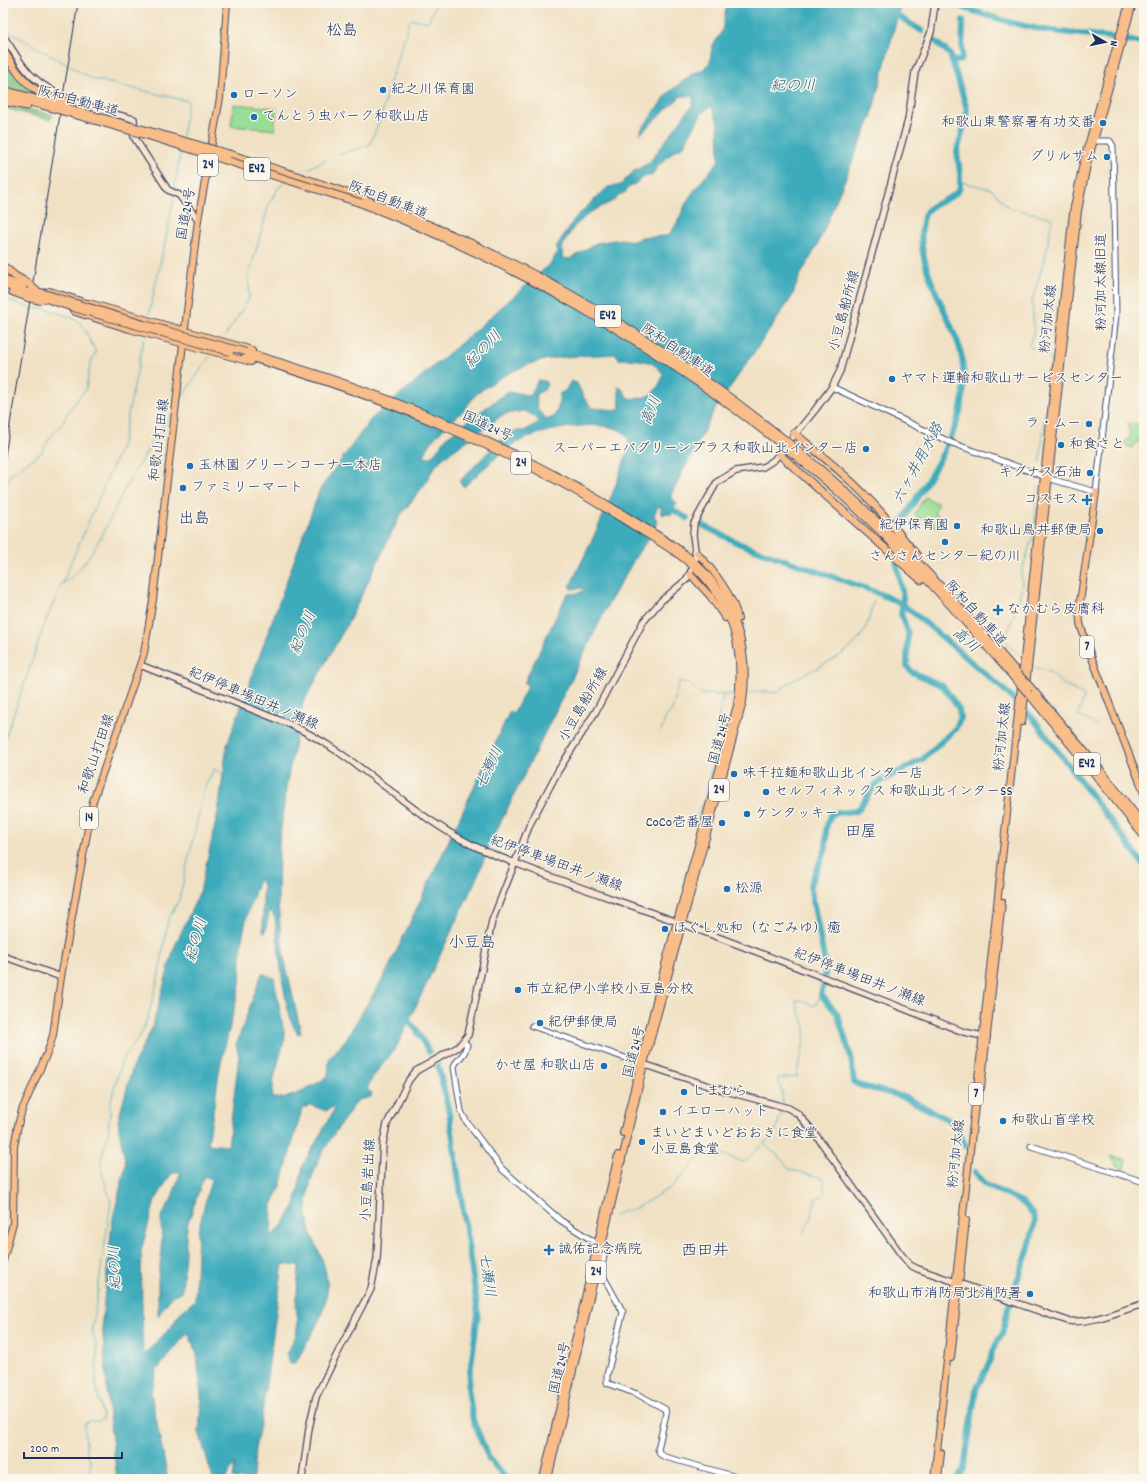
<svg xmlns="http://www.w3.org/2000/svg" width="1147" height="1482" font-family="Dekko,'Klee One',sans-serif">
  <rect width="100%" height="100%" fill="#fbf7ec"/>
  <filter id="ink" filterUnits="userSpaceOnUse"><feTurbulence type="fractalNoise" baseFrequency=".025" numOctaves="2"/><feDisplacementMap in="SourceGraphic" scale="8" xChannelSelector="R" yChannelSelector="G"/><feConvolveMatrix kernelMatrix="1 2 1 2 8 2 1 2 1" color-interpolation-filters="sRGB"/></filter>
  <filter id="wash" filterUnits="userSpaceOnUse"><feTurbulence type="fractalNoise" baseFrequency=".012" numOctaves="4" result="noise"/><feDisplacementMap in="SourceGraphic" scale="16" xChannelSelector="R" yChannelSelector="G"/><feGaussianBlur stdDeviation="0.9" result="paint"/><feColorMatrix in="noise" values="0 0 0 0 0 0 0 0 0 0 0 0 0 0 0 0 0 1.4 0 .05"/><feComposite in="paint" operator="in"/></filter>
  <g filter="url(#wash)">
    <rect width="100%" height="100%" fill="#f1e1c4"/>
    <path fill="#99de96" stroke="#5a867a" d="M234 104 276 108 275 130 231 126Z
      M1128 423 1141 425 1144 431 1142 440 1136 443 1132 448 1127 446 1124 442 1130 437Z
      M925 497 939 504 934 513 945 519 940 529 914 515Z
      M1110 1156 1126 1160 1123 1172Z"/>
    <path fill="#7abd7f" stroke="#4a766e" d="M3 54 12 69 49 99 3 87Z
      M3 103 53 115 50 120 3 108Z"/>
    <path fill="#3dabbb" stroke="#2c6d8c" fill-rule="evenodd" d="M727 3H901L871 117 818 244 799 278 792 297 714 411 672 493V499L677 503 671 515 666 513 663 515 661 514V506L658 507 654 515 657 521 652 535 638 553 608 605 488 848 479 873 397 1046C388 1060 373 1073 367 1089L372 1093 371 1097 358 1100C334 1134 310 1162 307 1205 306 1223 313 1238 320 1254 339 1298 317 1324 296 1362L290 1364 287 1352 296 1335 298 1321 296 1306 299 1266 283 1264 261 1420 255 1449 253 1479H233L235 1463 227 1478 213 1479 199 1432 201 1398 197 1355 188 1332 157 1370 151 1393 168 1479H117L109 1417 102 1321 112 1222 126 1164 121 1141 118 1121 133 1066 152 1028 174 948 200 891 218 812 227 745 320 489 371 419 461 343 550 264 557 253 556 247 575 218 608 187 620 185 634 171 649 163 693 104V96H681L640 134 641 130 668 93 693 73 701 71 710 62 712 47 722 31ZM711 106 718 122 719 160C710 172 692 191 686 203 680 216 677 226 667 236L642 237 634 241 621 239 596 243 570 259 562 258 563 244 574 227 589 213 615 200 619 195 626 192 627 189 646 176H652L657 167 674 151 683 147 702 113ZM616 354 619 359C636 360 656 358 663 376 656 394 647 400 628 398L621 387 618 386 620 405 619 410 592 408 584 398 577 383 571 381 565 391 560 393 558 408 554 417 547 419 537 409 536 394 544 390 547 385 545 381 538 380 530 396 518 393 507 392 448 436 431 457 424 458C428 440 447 426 460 414 467 408 471 399 478 393 494 380 518 367 537 362 561 355 592 356 616 354ZM525 411 534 416 539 422 524 431H514L497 443 459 482 464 487C482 470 499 453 520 441 537 430 629 411 629 444 630 449 625 456 624 461 611 503 589 546 570 586L571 589 584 588C582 594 574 593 567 594L524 683 528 685 514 713 510 711 387 971 346 1039 329 1059 328 1076C312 1087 292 1100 272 1098L274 1078 285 1038 274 978 262 973 236 1045 239 1056 228 1146 208 1144 220 1067 240 985 242 940 247 915 260 877 263 886V930L265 933 270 909 275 918C278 942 284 1018 298 1034L301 1033 283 952 278 905 279 844 287 782 303 703 349 621 400 516 425 484 433 469 443 458 504 414ZM310 1105 326 1111 333 1107 334 1110 303 1165 295 1205 282 1226 271 1236 272 1205 281 1186 302 1109ZM181 1171 171 1200 161 1216 162 1250 158 1278V1316L172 1296 182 1292 187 1226 204 1176 211 1179 198 1231 195 1300 180 1313 171 1327 146 1353 143 1354 141 1251 155 1201 171 1174Z"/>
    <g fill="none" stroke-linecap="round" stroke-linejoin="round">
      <path stroke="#3dabbb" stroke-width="1" d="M3 28 92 79 188 101 182 137
        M389 85 409 23 412 19 428 22 436 3
        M340 154 369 145 371 142 381 117 388 88
        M309 168 326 160
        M299 174 303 172
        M961 182 992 189 1006 205 1011 208 1052 218 1047 249 1032 302 1034 330 1029 346 1051 358 1040 463
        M174 190 181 148
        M3 298 34 309 43 308 70 317 81 323 96 352 90 365 86 389 69 410 62 424 49 439 41 453 12 473 3 487
        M149 314 168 229 174 196
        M225 336 249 299V275L269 204 279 187 286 182
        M180 400 210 356
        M62 584C93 565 110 516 127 485 141 460 156 435 173 412
        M875 596 876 592
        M1018 603 1022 585 1021 574 1034 532 1038 486
        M1006 638 1016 609
        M1005 641 1020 656
        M1030 665 1054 674C1059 686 1075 688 1084 697L1078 716 1097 725
        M750 694 756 691 777 693C802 668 844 664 863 633 869 623 871 611 874 601
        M661 731 666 717 672 710 679 681 690 684 700 694 724 695 735 694
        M3 745 45 623 122 444 144 338
        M712 748 723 696
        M695 818 705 800 714 754
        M783 1104 782 1091 777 1079 797 1077C797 1062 805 1048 805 1034 806 1022 798 1012 796 1001L801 1000 815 1006 821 995
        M764 1143 771 1151 778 1155 789 1169 823 1178 825 1194 816 1199 810 1220 803 1233
        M614 1216 625 1210 631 1211 673 1186 700 1156 716 1152 744 1162 775 1133 782 1110
        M81 1479 90 1469 91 1461 87 1454 84 1424 89 1421H99L103 1418 96 1385 97 1349 92 1330 111 1202 102 1174 101 1160 108 1134 111 1100 122 1060 141 1034 148 1017 158 979 168 920 179 900 205 787 214 769 223 774"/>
      <path stroke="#3dabbb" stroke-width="6" d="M878 3 922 31
        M948 3C980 13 1013 25 1046 30 1079 35 1112 35 1144 44
        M952 62 961 60 962 58 963 20
        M668 507 687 518
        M702 525 740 544 876 592 901 604 915 614 1002 688 1032 717 1144 865
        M899 535 902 522C922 488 955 442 962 403 965 388 964 365 960 349 948 309 911 261 924 217 929 200 952 203 960 188V173L957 152 964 126 967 109 950 54 934 40
        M825 975V963L810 885 826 848V828L831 815 835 813 857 811 876 784 923 759 956 728 960 718 959 709 943 686 912 672 907 666 908 632 901 614 903 597 896 560 897 545
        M824 982 821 995 837 1013 851 1057 854 1082 859 1085 904 1097 949 1120 957 1128 966 1146
        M403 1016 416 1029 429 1052
        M438 1066 449 1112 478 1313 468 1388 473 1420 489 1459 507 1479
        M956 1479 964 1469 976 1390 990 1361 992 1351 1002 1335 1009 1304 1028 1251 1035 1222 1033 1214 1022 1202 984 1184 975 1172"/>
    </g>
  </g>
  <g filter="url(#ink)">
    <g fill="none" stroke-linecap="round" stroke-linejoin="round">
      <g stroke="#3b4a6d" stroke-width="7">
        <path id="tertiary" d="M832 387 952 443 1054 480 1096 492 1116 315 1113 146 1110 141H1091
          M532 1026 640 1063
          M464 1042 467 1045 464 1053 455 1064 454 1067 461 1111 466 1121 502 1169 560 1220 604 1248C606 1257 600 1265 602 1274L623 1312 607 1375V1383L637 1394 665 1409 666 1414 658 1449 660 1454 665 1457 744 1479
          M1031 1146 1144 1182"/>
      </g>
      <g stroke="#3b4a6d" stroke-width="8">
        <path id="secondary" d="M3 36C13 49 20 65 32 76 59 101 99 110 134 119V137L168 190 179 195 198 220
          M696 558 693 535 694 523 717 482 736 471 763 467 774 460 815 410 832 387 840 371 908 120 915 72 931 32 935 3
          M140 665 289 724C361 756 411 819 483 850 548 878 615 899 680 923 775 958 869 995 964 1032L987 1037
          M3 956 61 977
          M640 1063 715 1088 788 1108 797 1113 813 1131 900 1253 910 1265 918 1269 1068 1321C1093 1324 1120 1310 1144 1304
          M302 1479 309 1428 316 1397 333 1362 371 1289 377 1259 383 1143 387 1124 409 1080 416 1071 458 1047 468 1035 492 921 530 824 558 771 596 711 643 622 661 601 686 580 691 571"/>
      </g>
      <g stroke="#3b4a6d" stroke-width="8">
        <path id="primary" d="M1096 492 1079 609 1080 623 1086 643 1144 793
          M1022 722 1078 211 1087 165 1133 3
          M981 1088 1002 902
          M3 1261 13 1223 14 1147 18 1125 22 1110 48 1051 53 1035 61 977 93 801 144 653 153 600 183 344
          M951 1358 966 1220
          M934 1479 1073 212 1083 163 1129 3
          M938 1479 941 1453"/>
      </g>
      <g stroke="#3b4a6d" stroke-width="8">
        <path id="trunk" d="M3 279 29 288
          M3 285 28 293
          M12 292 28 298
          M43 293 50 291 87 303
          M80 305 89 303 252 350
          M70 307 75 312 129 329 251 362
          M183 344 198 220 220 98 227 3
          M246 352C379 390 507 442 625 515 655 534 691 552 713 582 740 617 749 658 743 702L644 1064 548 1479
          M245 356C381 397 507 446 627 522 655 540 687 556 708 582 737 618 744 661 737 705L667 957 623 1133
          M697 553C712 568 735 598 738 619
          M690 574 710 596 725 618
          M543 1479 618 1155"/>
      </g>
      <g stroke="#3b4a6d" stroke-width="9">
        <path id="motorway" d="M3 50C14 68 25 86 45 95
          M3 90 43 101
          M3 95 42 105
          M3 101 27 106
          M229 154C297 176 364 197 429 225 558 279 676 353 785 440
          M361 203C516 263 650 341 781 444
          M3 266 15 276 29 284
          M794 433C811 447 828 460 844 475 872 500 895 528 918 557
          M779 454 921 580
          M821 470C893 532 957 602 1018 674
          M818 474C891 536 955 609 1017 681
          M1030 687 1100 770 1144 826
          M1029 694 1095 774 1144 836"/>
      </g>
      <use href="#tertiary" stroke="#fff" stroke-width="5"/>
      <use href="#secondary" stroke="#fce5d0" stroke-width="5.5"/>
      <use href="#primary" stroke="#f8bd89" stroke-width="6"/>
      <use href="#trunk" stroke="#f8bd89" stroke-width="6"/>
      <use href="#motorway" stroke="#f8bd89" stroke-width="7"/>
      <path stroke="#1b2f5e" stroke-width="1" d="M3 468 78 3"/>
      <g stroke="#3b4a6d" stroke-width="8" stroke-linecap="butt">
        <path id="trunk-bridge" d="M31 289 144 324 246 352
          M28 293 70 307 230 352
          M28 298 41 301"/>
      </g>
      <g stroke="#3b4a6d" stroke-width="9" stroke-linecap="butt">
        <path id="motorway-bridge" d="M45 95 67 102
          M43 101 229 154
          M42 105 153 137 361 203
          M29 284 35 290
          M785 440 821 470
          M781 444 818 474
          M1018 674 1030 687
          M1017 681 1029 694"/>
      </g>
      <use href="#trunk-bridge" stroke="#f8bd89" stroke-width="6"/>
      <use href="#motorway-bridge" stroke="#f8bd89" stroke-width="7"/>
    </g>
  </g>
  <g fill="#1f6fb2" stroke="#fbf7ec" stroke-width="1.5">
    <circle cx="383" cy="90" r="4"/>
    <circle cx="234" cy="95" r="4"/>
    <circle cx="254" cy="117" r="4"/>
    <circle cx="1103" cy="123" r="4"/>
    <circle cx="1107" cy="157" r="4"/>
    <circle cx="892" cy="379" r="4"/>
    <circle cx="1089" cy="424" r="4"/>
    <circle cx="1061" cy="445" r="4"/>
    <circle cx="866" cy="449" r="4"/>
    <circle cx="190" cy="466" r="4"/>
    <circle cx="1090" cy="473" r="4"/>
    <circle cx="183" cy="488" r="4"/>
    <path d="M1085 494h4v4h4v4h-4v4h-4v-4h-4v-4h4z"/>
    <circle cx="957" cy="526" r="4"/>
    <circle cx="1100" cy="531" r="4"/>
    <circle cx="945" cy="542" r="4"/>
    <path d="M996 604h4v4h4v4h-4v4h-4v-4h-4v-4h4z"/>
    <circle cx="734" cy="774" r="4"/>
    <circle cx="766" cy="792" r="4"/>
    <circle cx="747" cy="814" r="4"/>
    <circle cx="722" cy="823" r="4"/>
    <circle cx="727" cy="889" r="4"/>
    <circle cx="665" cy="929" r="4"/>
    <circle cx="518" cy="990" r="4"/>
    <circle cx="540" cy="1023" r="4"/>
    <circle cx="604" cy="1066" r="4"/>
    <circle cx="684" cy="1092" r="4"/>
    <circle cx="663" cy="1112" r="4"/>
    <circle cx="1003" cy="1121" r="4"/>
    <circle cx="642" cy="1142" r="4"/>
    <path d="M547 1244h4v4h4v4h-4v4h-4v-4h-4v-4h4z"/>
    <circle cx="1030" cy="1294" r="4"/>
  </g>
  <g text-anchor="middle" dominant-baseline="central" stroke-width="3" stroke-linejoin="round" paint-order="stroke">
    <g fill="#fbf7ec" stroke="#5e6b89" stroke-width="1">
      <rect x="198" y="154" width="20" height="22" rx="3"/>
      <rect x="244" y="158" width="26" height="22" rx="3"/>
      <rect x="595" y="305" width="26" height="22" rx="3"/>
      <rect x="511" y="452" width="20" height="22" rx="3"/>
      <rect x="1080" y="636" width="14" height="22" rx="3"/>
      <rect x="1074" y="753" width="26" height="22" rx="3"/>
      <rect x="709" y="779" width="20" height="22" rx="3"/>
      <rect x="80" y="807" width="18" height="22" rx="3"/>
      <rect x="969" y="1083" width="14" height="22" rx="3"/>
      <rect x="586" y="1261" width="20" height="22" rx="3"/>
    </g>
    <g font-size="13" font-weight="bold" fill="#1b2f5e">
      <text x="208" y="165">24</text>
      <text x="257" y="169">E42</text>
      <text x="608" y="316">E42</text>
      <text x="521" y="463">24</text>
      <text x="1087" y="647">7</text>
      <text x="1087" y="764">E42</text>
      <text x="719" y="790">24</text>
      <text x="89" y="818">14</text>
      <text x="976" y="1094">7</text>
      <text x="596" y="1272">24</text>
    </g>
    <g font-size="14" fill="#1b2f5e" stroke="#fbf7ec" text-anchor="start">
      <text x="391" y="90">紀之川保育園</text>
      <text x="242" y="95">ローソン</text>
      <text x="262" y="117">てんとう虫パーク和歌山店</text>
      <text x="1095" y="123" text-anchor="end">和歌山東警察署有功交番</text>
      <text x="1099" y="157" text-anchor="end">グリルサム</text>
      <text x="900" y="379">ヤマト運輸和歌山サービスセンター</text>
      <text x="1081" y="424" text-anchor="end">ラ・ムー</text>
      <text x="1069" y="445">和食さと</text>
      <text x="858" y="449" text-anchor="end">スーパーエバグリーンプラス和歌山北インター店</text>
      <text x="198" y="466">玉林園 グリーンコーナー本店</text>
      <text x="1082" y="473" text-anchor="end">キグナス石油</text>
      <text x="191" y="488">ファミリーマート</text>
      <text x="1079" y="500" text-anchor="end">コスモス</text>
      <text x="949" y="526" text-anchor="end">紀伊保育園</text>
      <text x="1092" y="531" text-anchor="end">和歌山鳥井郵便局</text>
      <text x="945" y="557" text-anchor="middle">さんさんセンター紀の川</text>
      <text x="1007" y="610">なかむら皮膚科</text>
      <text x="742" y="774">味千拉麺和歌山北インター店</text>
      <text x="774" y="792">セルフィネックス 和歌山北インターSS</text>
      <text x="755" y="814">ケンタッキー</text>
      <text x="714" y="823" text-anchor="end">CoCo壱番屋</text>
      <text x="735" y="889">松源</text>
      <text x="673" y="929">ほぐし処和（なごみゆ）癒</text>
      <text x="526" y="990">市立紀伊小学校小豆島分校</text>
      <text x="548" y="1023">紀伊郵便局</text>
      <text x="596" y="1066" text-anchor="end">かせ屋 和歌山店</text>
      <text x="692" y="1092">しまむら</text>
      <text x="671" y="1112">イエローハット</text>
      <text x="1011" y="1121">和歌山盲学校</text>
      <text x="650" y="1134">まいどまいどおおきに食堂<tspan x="650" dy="16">小豆島食堂</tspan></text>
      <text x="558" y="1250">誠佑記念病院</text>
      <text x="1022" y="1294" text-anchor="end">和歌山市消防局北消防署</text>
    </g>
    <g font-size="14" fill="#1b2f5e" stroke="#fbf7ec">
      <text transform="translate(78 102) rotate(15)">阪和自動車道</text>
      <text transform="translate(388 201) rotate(21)">阪和自動車道</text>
      <text transform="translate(187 214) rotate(-80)">国道24号</text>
      <text transform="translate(1102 282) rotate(-90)">粉河加太線旧道</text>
      <text transform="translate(845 311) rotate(-75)">小豆島船所線</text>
      <text transform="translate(1049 319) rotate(-84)">粉河加太線</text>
      <text transform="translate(677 351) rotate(34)">阪和自動車道</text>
      <text transform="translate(487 427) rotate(25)">国道24号</text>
      <text transform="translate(160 440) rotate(-83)">和歌山打田線</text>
      <text transform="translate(975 614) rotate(48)">阪和自動車道</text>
      <text transform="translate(253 699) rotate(23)">紀伊停車場田井ノ瀬線</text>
      <text transform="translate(584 705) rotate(-60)">小豆島船所線</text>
      <text transform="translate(1003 737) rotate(-84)">粉河加太線</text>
      <text transform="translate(721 739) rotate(-75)">国道24号</text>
      <text transform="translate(97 754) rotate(-71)">和歌山打田線</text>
      <text transform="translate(556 864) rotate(20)">紀伊停車場田井ノ瀬線</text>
      <text transform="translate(859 978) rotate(21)">紀伊停車場田井ノ瀬線</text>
      <text transform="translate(635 1052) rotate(-76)">国道24号</text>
      <text transform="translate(957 1154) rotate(-84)">粉河加太線</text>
      <text transform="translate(369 1180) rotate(-87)">小豆島岩出線</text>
      <text transform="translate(561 1368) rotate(-77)">国道24号</text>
    </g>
    <g font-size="15" font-style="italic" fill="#275a7f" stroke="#fbf7ec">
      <text x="793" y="87">紀の川</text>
      <text transform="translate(484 350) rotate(-46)">紀の川</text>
      <text transform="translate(652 411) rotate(-69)">高川</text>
      <text transform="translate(919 464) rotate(-62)">六ヶ井用水路</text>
      <text transform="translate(304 633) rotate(-67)">紀の川</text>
      <text transform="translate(965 641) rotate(42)">高川</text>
      <text transform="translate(490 768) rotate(-65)">七瀬川</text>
      <text transform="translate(197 940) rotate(-74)">紀の川</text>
      <text transform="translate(116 1268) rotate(-93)">紀の川</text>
      <text transform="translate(486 1275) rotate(82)">七瀬川</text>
    </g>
    <g font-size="16" fill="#1b2f5e" stroke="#fbf7ec">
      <text x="342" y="31">松島</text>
      <text x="194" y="519">出島</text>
      <text x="861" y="832">田屋</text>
      <text x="472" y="943">小豆島</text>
      <text x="705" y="1251">西田井</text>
    </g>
  </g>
  <rect width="1147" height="1482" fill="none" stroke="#fbf7ec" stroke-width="16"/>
  <g transform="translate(1105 42) rotate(99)" stroke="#fbf7ec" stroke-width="3" paint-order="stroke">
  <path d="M0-3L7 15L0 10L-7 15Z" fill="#1b2f5e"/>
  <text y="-6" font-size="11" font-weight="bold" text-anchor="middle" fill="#1b2f5e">N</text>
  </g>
  <path d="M24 1452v6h98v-6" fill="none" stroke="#1b2f5e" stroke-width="2"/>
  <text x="30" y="1452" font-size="12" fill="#1b2f5e" stroke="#fbf7ec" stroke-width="3" paint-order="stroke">200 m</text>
</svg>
